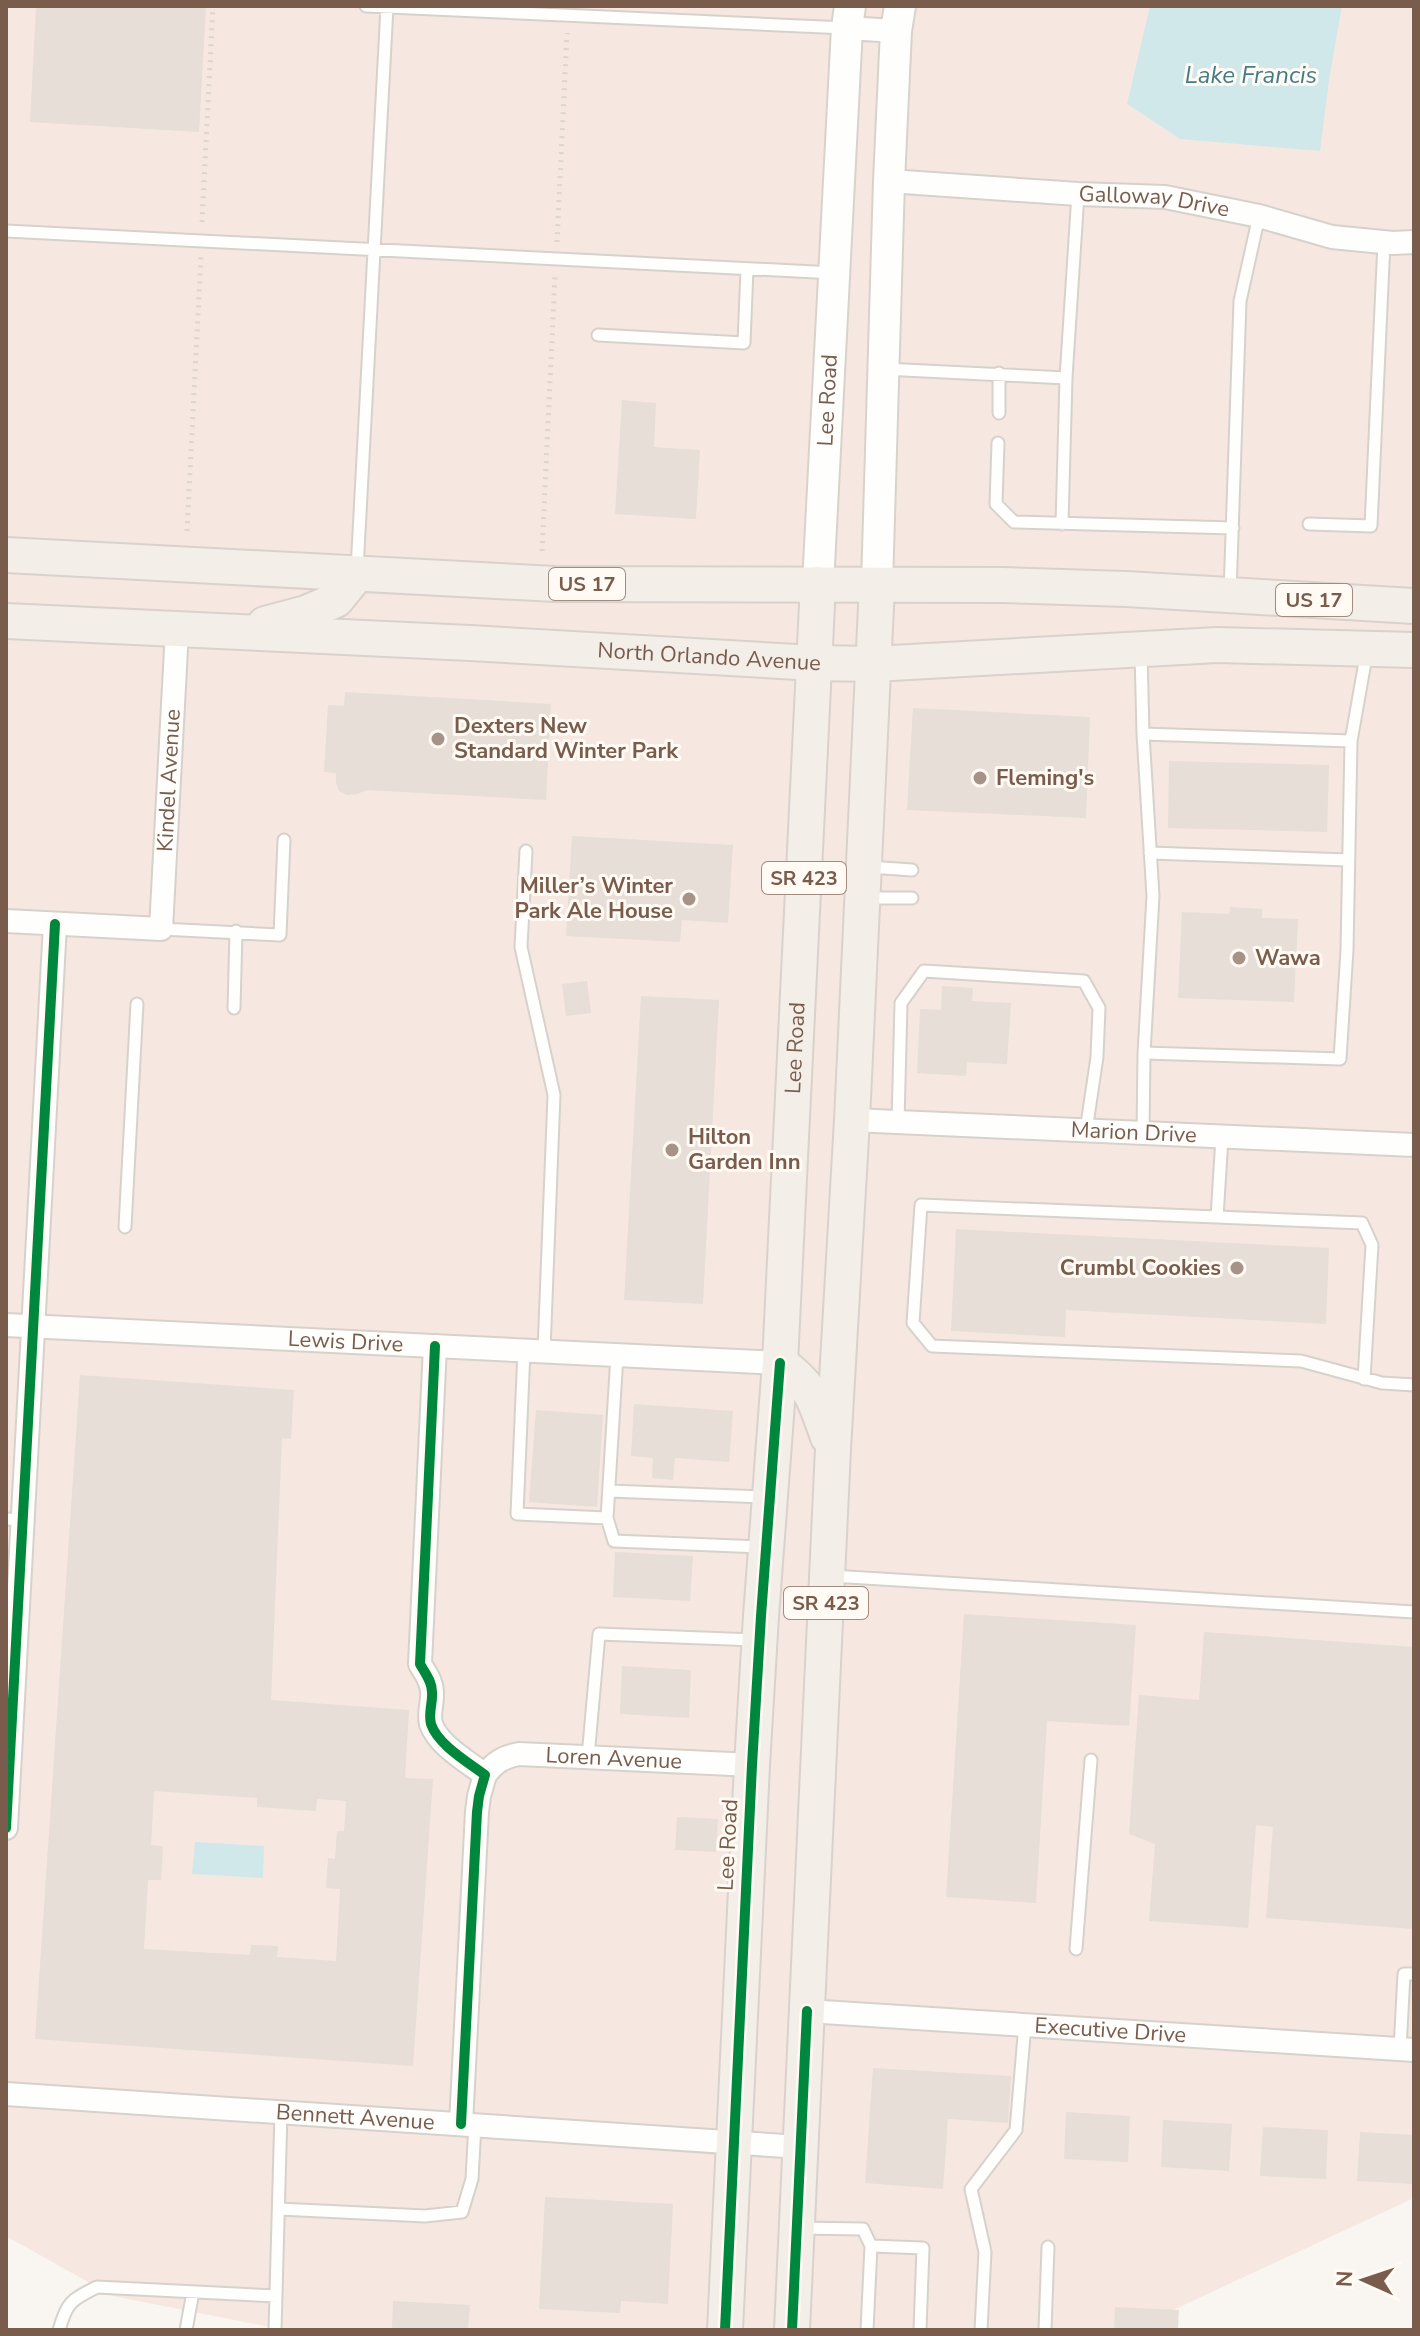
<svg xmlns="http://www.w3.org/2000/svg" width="1420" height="2336" font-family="'Nunito Sans',sans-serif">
  <rect width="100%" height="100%" fill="#f9f5f0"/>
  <path fill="#f6e8e1" d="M6 6H1414V2198L1130 2330H285L113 2296 6 2236Z"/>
  <path fill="#d0e8ea" d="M1150 6H1342L1329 80 1320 151 1180 139 1127 104Z
    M195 1842 264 1846 263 1878 192 1874Z"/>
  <path fill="#e6ded7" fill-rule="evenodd" d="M36 6H206L199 132 30 122Z
    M622 400 656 403 654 447 700 450 696 519 615 514Z
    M345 692 551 704 546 800 367 790 357 794 347 795 339 791 336 783V773L324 772 328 705 344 706Z
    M913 708 1090 717 1086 818 907 810Z
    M1169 761 1329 765 1327 832 1168 828Z
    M572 836 733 845 728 923 682 920 680 942 566 936Z
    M1230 907 1262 909V918L1298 919 1294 1002 1178 998 1182 912 1229 914Z
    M587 981 591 1013 566 1016 562 984Z
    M942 986 973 988 972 1001 1011 1003 1007 1064 967 1062 966 1076 917 1073 920 1009 941 1010Z
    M641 996 719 1000 703 1304 624 1300Z
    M956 1229 1329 1248 1326 1324 1066 1310 1065 1337 951 1331Z
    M80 1375 294 1390 291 1439 282 1438 271 1700 409 1710 405 1778 433 1779 413 2066 35 2039ZM154 1791 257 1798V1807L316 1811 317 1799 346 1801 344 1831H337L335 1859 328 1858 326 1888 340 1889 336 1961 277 1957 278 1946 251 1945 250 1955 144 1949 148 1880H161L163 1846 151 1845Z
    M634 1404 733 1411 729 1462 675 1458 673 1480 652 1478 653 1458 631 1456Z
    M536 1410 603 1415 597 1507 529 1502Z
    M615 1552 693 1556 690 1601 613 1597Z
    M964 1614 1136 1625 1129 1726 1047 1721 1036 1903 946 1897Z
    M1204 1632 1414 1647V1929L1266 1918 1273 1827 1256 1825 1248 1928 1149 1921 1155 1844 1129 1834 1139 1695 1199 1700Z
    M622 1666 691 1670 689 1718 620 1714Z
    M677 1817 718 1819 716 1852 675 1850Z
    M873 2068 1011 2076 1008 2123 948 2119 943 2189 865 2183Z
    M1066 2112 1130 2116 1128 2162 1064 2159Z
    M1163 2120 1232 2124 1229 2171 1161 2167Z
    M1263 2127 1328 2130 1326 2179 1260 2176Z
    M1360 2132 1414 2135V2184L1357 2181Z
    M545 2197 673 2204 668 2304 621 2301 620 2313 539 2309Z
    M393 2301 470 2305 468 2330H392Z
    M1115 2307 1179 2310 1178 2330H1114Z"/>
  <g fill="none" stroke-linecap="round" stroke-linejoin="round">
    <g stroke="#d7d1cb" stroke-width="15">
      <path id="lane" d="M366 6 846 28
        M6 231 834 273
        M598 335 744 343 747 269
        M884 369 1066 378 1062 524
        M1066 378 1078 194
        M999 413V373
        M998 443 996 504 1014 522 1233 528
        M1309 524 1371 526 1384 242
        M357 570 387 7
        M1230 593 1240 301 1259 216
        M1141 653 1143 734 1153 896 1144 1053 1143 1134
        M1143 734 1351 741 1347 950 1340 1059 1144 1053
        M1351 741 1367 651
        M526 851 521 947 554 1095 544 1351
        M1150 853 1348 860
        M869 867 912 870
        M867 898H912
        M161 929 280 935 284 840
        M234 1008 236 931
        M898 1122 901 1003 924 971 1084 981 1099 1008 1097 1057 1086 1131
        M1217 1217 1222 1138
        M125 1227 137 1004
        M524 1350 517 1514 607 1518 617 1355
        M1364 1379 1372 1245 1362 1223 921 1205 913 1323 932 1346 1301 1361 1382 1383 1414 1385
        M609 1491 765 1497
        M607 1518 614 1541 761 1547
        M6 1519 23 1520
        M832 1576 1414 1612
        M588 1757 599 1634 755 1640
        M1076 1949 1091 1760
        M1400 2049 1404 1974H1414
        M279 2209 425 2216 462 2212 472 2179 475 2124
        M799 2228 863 2229 871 2246
        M59 2330C67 2302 71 2300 97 2287L276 2296
        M186 2330 193 2292
        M275 2330 281 2112
        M867 2330 871 2246 923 2248 920 2330
        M981 2330 985 2252 971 2189 1016 2130 1025 2024
        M1045 2330 1048 2247"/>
    </g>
    <g stroke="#d7d1cb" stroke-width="26">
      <g id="street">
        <path d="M847 28 896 31"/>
        <path id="s1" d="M889 181 1078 194 1165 197 1259 216 1332 237 1393 243 1414 242"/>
        <path id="s2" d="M6 921 161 929 177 630"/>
        <path id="s3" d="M852 1120 1414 1145"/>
        <path id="s4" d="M6 1325 780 1363"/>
        <path d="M435 1346 420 1664C425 1673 432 1681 432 1692 433 1703 428 1713 431 1724 438 1745 468 1762 485 1775L479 1796 477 1812 461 2124"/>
        <path id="s5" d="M485 1775C495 1762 503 1757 519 1754L752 1765"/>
        <path d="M6 1828 55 924"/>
        <path id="s6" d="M807 2011 1414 2050"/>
        <path id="s7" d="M6 2094 800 2147"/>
      </g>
    </g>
    <g stroke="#d9d2cb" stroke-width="34">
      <g id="secondary">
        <path id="s8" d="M818 584 847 28 850 6"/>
        <path d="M877 585 889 181 896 31 900 6"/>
      </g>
    </g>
    <g stroke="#dad1cc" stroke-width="38">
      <g id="primary">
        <path d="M6 555 555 584 1002 585 1126 589 1414 606"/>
        <path id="s9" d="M6 621 470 643 815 663 874 664 1217 645 1414 650"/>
        <path d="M265 624 306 613 336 600 357 574"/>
        <path d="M780 1363C814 1388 814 1399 828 1437"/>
        <path id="s10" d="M725 2330 752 1765 761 1616 780 1363 818 584"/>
        <path d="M792 2330 833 1449 852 1120 877 585"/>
      </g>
    </g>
    <path stroke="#dcd5d0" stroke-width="5" stroke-dasharray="2 6" stroke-linecap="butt" d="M202 222 213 6
      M557 242 567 33
      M187 531 201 256
      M542 551 555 276"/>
    <use href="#lane" stroke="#fefefd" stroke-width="11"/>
    <use href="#street" stroke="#fefefd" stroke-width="22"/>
    <use href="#secondary" stroke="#fefefd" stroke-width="30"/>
    <use href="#primary" stroke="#f3eee8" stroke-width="34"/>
    <g stroke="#fffaf3" stroke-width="15">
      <path id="cycleway" d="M435 1346 420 1664C425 1673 432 1681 432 1692 433 1703 428 1713 431 1724 438 1745 468 1762 485 1775L479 1796 477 1812 461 2124
        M6 1828 55 924
        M725 2330 752 1765 761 1616 780 1363
        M792 2330 807 2011"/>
    </g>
    <use href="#cycleway" stroke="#00873e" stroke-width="10"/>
  </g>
  <g fill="#a69286" stroke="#fffaf3" stroke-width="3">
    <circle cx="438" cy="739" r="8"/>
    <circle cx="980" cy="778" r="8"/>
    <circle cx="689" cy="899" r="8"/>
    <circle cx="1239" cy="958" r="8"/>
    <circle cx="672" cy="1150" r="8"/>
    <circle cx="1237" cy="1268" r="8"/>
  </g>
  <g text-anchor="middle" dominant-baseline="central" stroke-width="6" stroke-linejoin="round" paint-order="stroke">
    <g fill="#fffaf3" stroke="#a28b7f" stroke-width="2">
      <rect x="549" y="568" width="76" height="32" rx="6"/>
      <rect x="1276" y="584" width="76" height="32" rx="6"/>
      <rect x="762" y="862" width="84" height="32" rx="6"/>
      <rect x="784" y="1587" width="84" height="32" rx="6"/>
    </g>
    <g font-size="20" font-weight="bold" fill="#7a5c4d">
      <text x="587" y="584">US 17</text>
      <text x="1314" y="600">US 17</text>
      <text x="804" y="878">SR 423</text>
      <text x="826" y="1603">SR 423</text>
    </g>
    <g font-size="22" fill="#7a5c4d" stroke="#fffaf3">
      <text stroke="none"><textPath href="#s1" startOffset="266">Galloway Drive</textPath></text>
      <text stroke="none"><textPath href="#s8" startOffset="184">Lee Road</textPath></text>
      <text stroke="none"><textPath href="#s9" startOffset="704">North Orlando Avenue</textPath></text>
      <text stroke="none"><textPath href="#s2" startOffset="304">Kindel Avenue</textPath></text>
      <text stroke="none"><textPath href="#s10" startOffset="1284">Lee Road</textPath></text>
      <text stroke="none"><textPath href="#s3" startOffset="282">Marion Drive</textPath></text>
      <text stroke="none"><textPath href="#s4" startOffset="340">Lewis Drive</textPath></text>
      <text stroke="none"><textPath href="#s5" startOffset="136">Loren Avenue</textPath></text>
      <text transform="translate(728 1845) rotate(-87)">Lee Road</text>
      <text stroke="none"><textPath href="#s6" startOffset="304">Executive Drive</textPath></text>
      <text stroke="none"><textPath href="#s7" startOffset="350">Bennett Avenue</textPath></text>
    </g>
    <g font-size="22" font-weight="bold" fill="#7a5c4d" stroke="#fffaf3" text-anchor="start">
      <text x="454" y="726">Dexters New<tspan x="454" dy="25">Standard Winter Park</tspan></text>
      <text x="996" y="778">Fleming's</text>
      <text x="673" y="886" text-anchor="end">Miller’s Winter<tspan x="673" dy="25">Park Ale House</tspan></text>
      <text x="1255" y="958">Wawa</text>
      <text x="688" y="1137">Hilton<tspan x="688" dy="25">Garden Inn</tspan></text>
      <text x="1221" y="1268" text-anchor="end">Crumbl Cookies</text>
    </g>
    <g font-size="24" font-style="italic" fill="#437c86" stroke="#fffaf3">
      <text x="1251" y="75">Lake Francis</text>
    </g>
  </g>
  <rect width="1420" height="2336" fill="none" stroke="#7a5c4d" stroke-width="16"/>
  <g transform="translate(1364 2280) rotate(273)" stroke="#fffaf3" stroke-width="6" paint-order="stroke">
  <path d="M0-6L14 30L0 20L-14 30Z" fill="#7a5c4d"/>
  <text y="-12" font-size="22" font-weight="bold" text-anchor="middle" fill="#7a5c4d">N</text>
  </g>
</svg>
